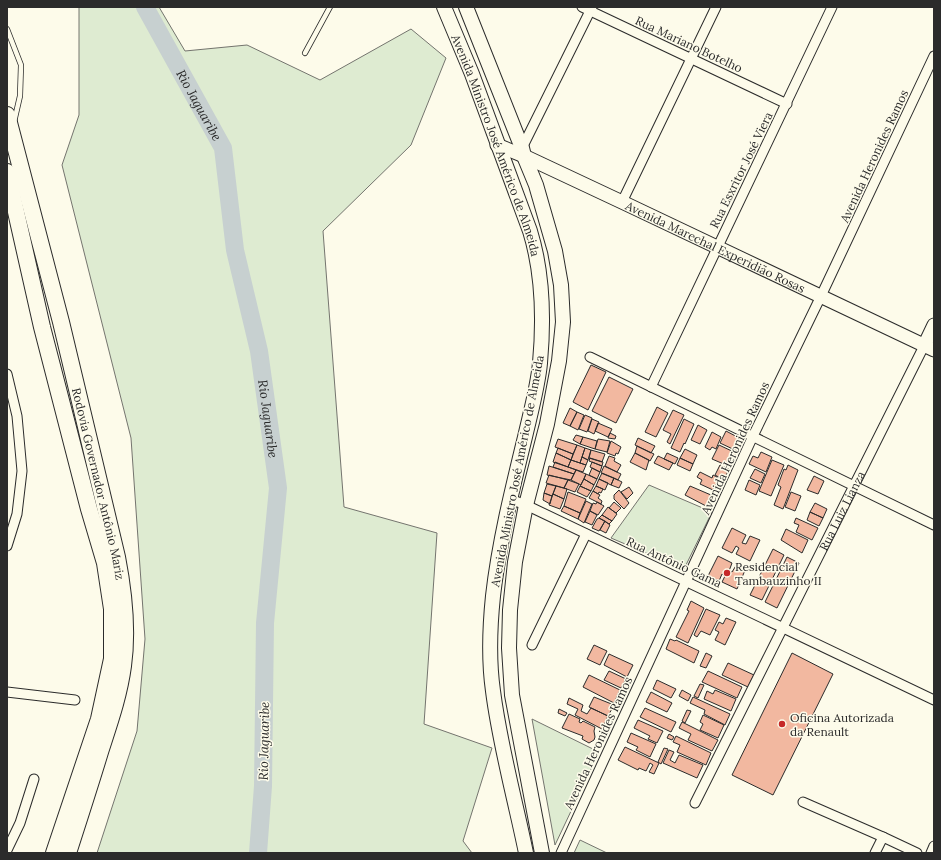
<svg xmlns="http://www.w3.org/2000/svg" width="941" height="860" font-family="Lora,serif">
  <rect width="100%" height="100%" fill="#fdfbea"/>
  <path fill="#deebd1" stroke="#74746e" d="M79 7H159L185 51 247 45 320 80 411 29 446 58 411 145 323 231 344 507 437 533 424 724 492 748 463 841 472 853H97L137 731 145 639 131 438 62 165 79 115Z
    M649 485 712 512 684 569 611 538Z
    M532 719 599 752 555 845Z
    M580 840 607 853H574Z"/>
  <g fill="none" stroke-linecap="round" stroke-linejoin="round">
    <path stroke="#c7d0d0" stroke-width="18" id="s1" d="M145 7 223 148 235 250 259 351 278 488 265 623 263 786 258 853"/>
  </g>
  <path fill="#f2b8a0" stroke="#2b2b2b" d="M591 365 606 372 588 410 573 402Z
    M609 377 633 389 616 423 592 411Z
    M657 407 668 413 656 437 645 432Z
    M570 408 577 412 570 426 563 423Z
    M673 410 684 415 670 444 667 442 671 434 663 430Z
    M577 412 584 415 578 430 570 426Z
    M585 415 592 418 587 432 579 429Z
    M592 419 599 422 594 434 588 431Z
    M684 419 694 424 685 444 684 443 680 452 671 448Z
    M598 423 612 429 608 437 595 431Z
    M698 425 707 430 700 444 691 440Z
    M726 431 743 440 737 451 720 443Z
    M712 432 721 437 716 449 712 447 710 450 705 447Z
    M610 433 616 436 615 439 608 438Z
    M576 435 583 437 580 444 573 440Z
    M583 437 597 441 595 449 580 444Z
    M638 438 655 446 651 453 635 445Z
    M558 439 577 445 573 454 555 447Z
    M598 439 610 441 607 452 595 449Z
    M611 441 621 447 618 454 616 453 615 456 607 453Z
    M577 445 585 448 580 463 571 460Z
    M719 445 736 453 731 464 727 462 726 465 712 459Z
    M637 446 654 454 650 461 635 453Z
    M558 448 573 454 571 460 556 453Z
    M585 448 591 450 588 460 582 457Z
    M685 449 697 455 693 464 680 458Z
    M591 450 605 454 602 462 589 458Z
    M761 452 772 457 766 472 749 464 753 456 758 458Z
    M556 453 571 460 568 467 553 462Z
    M635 453 649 460 646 470 630 462Z
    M667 453 678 458 675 464 664 459Z
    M609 456 615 458 614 461 621 465 617 472 605 466Z
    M658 456 673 463 669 470 654 463Z
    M582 457 588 460 586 465 580 463Z
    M590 458 603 462 602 466 589 461Z
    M680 458 693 464 690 471 677 465Z
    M571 460 586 465 583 472 568 467Z
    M772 460 784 465 771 496 759 491Z
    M555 462 576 470 574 474 553 467Z
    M592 462 602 466 600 472 590 467Z
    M720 465 729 469 724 480 715 475Z
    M788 465 798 470 783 509 774 505 781 487 778 485 784 469 786 470Z
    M549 466 574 474 571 480 547 475Z
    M604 466 621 474 618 480 601 473Z
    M592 468 600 472 597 479 589 475Z
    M755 469 765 474 761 483 750 478Z
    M576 470 586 474 581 485 571 480Z
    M700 472 712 478 713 475 717 477 716 480 718 481 713 490 700 484 702 480 697 477Z
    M602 473 614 478 611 485 599 479Z
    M586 474 597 479 594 485 584 479Z
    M549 475 568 480 564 488 546 483Z
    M814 476 824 481 818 494 807 490Z
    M614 478 622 482 619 488 611 485Z
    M584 479 594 485 591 491 580 486Z
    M599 479 608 483 605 490 596 486Z
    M568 480 579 484 575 492 564 488Z
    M749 480 760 485 756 495 745 490Z
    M547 484 556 486 552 496 544 493Z
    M556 486 567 489 564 499 553 494Z
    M580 486 591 491 587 497 577 492Z
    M596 486 603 489 601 493 599 492 598 494 593 491Z
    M690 486 711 495 706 506 685 495Z
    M629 487 633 493 627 499 621 492Z
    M619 490 629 503 624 509 614 499V495Z
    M593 491 600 495 598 498 602 501 601 504 589 498Z
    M568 492 586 499 580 513 564 506Z
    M791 492 801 496 795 511 785 507Z
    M544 493 552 496 550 504 543 500Z
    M553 494 564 499 560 509 549 505Z
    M586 501 592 504 584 523 578 519Z
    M597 502 604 506 598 515 590 511 593 503 596 504Z
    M614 502 621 508 616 513 609 508Z
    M815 503 827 509 823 518 810 512Z
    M564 506 580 513 578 519 561 511Z
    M608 507 617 514 612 521 602 515Z
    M590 511 597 515 592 525 585 522Z
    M810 512 823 518 819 526 807 520Z
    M602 515 612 521 609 524 599 518Z
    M599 518 605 521 599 531 592 528 597 519Z
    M796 518 818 528 812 540 796 532 799 525 794 523Z
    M605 521 610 525 606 533 600 530Z
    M732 528 746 535 742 543 746 544 750 536 760 540 750 561 736 554 739 548 736 546 732 553 722 548Z
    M786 529 808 540 802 553 781 540Z
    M773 549 784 555 762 600 750 595Z
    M718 556 732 563 729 571 732 572 737 564 746 568 737 589 722 582 725 576 722 574 719 581 708 576Z
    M787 557 799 563 777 608 765 602Z
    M691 601 704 608 688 643 676 637 689 611 687 610Z
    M706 609 720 615 710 635 701 631 697 637 694 635Z
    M726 618 736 622 725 645 715 640 719 632 715 630 719 622 723 624Z
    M670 639 675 641 676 640 699 651 694 663 666 649Z
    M594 645 607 651 600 665 587 659Z
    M706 653 712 656 706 668 700 666Z
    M792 653 833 674 773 795 732 775Z
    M609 654 633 665 627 677 604 665Z
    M728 663 754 675 748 687 722 675Z
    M609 671 626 679 621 688 604 680Z
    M708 671 742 687 737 698 702 682Z
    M589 675 620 690 614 703 583 687Z
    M657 680 676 689 671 698 653 689Z
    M700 684 704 685 698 698 694 696Z
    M682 690 691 695 688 701 679 696Z
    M715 690 736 699 731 711 704 699 707 691 713 694Z
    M651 692 672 703 667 712 646 702Z
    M594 697 614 705 608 716 589 707Z
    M693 697 730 714 725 725 704 714 705 710 690 703Z
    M569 698 583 705 581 711 587 714 591 708 608 716 602 729 575 715 578 709 567 704Z
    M645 708 676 722 671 732 640 717Z
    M559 709 567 713 565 716 558 713Z
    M687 710 691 711 685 723 682 721Z
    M569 714 580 719 579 722 581 723 583 721 595 727 594 731 595 737 594 740 589 743 582 739 583 736 562 728Z
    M703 715 724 725 718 738 700 730 703 724 700 722Z
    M638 720 663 731 657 743 648 739 650 736 634 728Z
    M682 722 718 740 712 751 688 740 691 734 679 728Z
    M631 733 656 744 650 757 636 750 638 747 627 742Z
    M669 734 674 737 672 740 667 738Z
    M676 736 711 753 706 765 677 752 680 745 673 742Z
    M625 747 659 763 654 774 649 772 653 765 650 763 646 771 639 768 638 770 618 760Z
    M664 748 668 749 661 764 658 762Z
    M669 750 674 752 670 760 675 763 679 755 703 765 697 778 663 763Z"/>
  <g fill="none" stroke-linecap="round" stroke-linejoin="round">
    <g stroke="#2b2b2b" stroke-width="6">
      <path id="lane" d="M7 29 21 65 20 96 14 122
        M305 53 330 7"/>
    </g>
    <g stroke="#2b2b2b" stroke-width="11">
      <g id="street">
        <path d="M582 7 787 104"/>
        <path d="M522 148 592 7"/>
        <path d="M622 202 716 7"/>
        <path d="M590 357 934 525"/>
        <path d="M7 374 17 416 22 471 17 514 7 546"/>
        <path d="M651 387 832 7"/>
        <path d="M510 499 526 505 934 700"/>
        <path d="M532 645 586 534"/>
        <path d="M7 692 75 700"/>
        <path d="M803 802 883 837 917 853"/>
        <path id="s2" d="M695 803 924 346"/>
        <path d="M7 850 20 823 34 779"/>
        <path d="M561 853 753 436 821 296 934 56"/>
        <path d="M875 853 883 837"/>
        <path d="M931 853 934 846"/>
      </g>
    </g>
    <g stroke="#2b2b2b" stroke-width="15">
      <g id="secondary">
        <path id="s3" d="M497 145 524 156 622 202 934 350"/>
        <path d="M924 346 934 325"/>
      </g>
    </g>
    <g stroke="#2b2b2b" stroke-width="16">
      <g id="primary">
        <path id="s4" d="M444 7 472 74 530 231C543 273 544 319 540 363 538 386 530 415 525 437 512 490 499 543 493 596 490 625 489 663 493 691 500 746 515 799 526 853"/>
        <path d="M466 7 522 148 524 156 536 185 555 251 561 285 563 322 559 361 547 424 526 505 515 562 510 610 509 648 512 695 542 853"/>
      </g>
    </g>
    <g stroke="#2b2b2b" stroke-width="18">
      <g id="highway">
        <path id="s5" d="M7 115 61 322 117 557C124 593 128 630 123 666 119 696 109 724 100 752 90 785 79 819 68 853"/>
        <path d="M7 172 42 327 89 509 105 563 112 609V659L99 719 54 853"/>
      </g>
    </g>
    <use href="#lane" stroke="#fdfbea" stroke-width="4.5"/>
    <use href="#street" stroke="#fdfbea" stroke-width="9"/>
    <use href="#secondary" stroke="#fdfbea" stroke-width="13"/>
    <use href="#primary" stroke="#fdfbea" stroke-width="14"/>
    <use href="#highway" stroke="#fdfbea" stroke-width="16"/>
  </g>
  <g fill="#c62828" stroke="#fdfbea" stroke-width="1.5">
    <circle cx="727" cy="573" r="4"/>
    <circle cx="782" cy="724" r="4"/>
  </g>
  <g text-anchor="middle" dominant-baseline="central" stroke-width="3" stroke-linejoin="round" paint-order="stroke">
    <g font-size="12" fill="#2b2b2b" stroke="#fdfbea">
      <text transform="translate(689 44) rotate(25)">Rua Mariano Botelho</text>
      <text stroke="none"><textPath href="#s4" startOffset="148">Avenida Ministro José Américo de Almeida</textPath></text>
      <text transform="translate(874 156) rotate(-65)">Avenida Heronides Ramos</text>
      <text transform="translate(741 170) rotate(-64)">Rua Esxritor José Viera</text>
      <text stroke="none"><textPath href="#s3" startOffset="241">Avenida Marechal Experidião Rosas</textPath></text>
      <text transform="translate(735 448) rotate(-65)">Avenida Heronides Ramos</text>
      <text transform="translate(517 471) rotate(-79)">Avenida Ministro José Américo de Almeida</text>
      <text stroke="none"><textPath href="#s5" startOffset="380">Rodovia Governador Antônio Mariz</textPath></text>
      <text stroke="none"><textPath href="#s2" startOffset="327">Rua Luiz Lianza</textPath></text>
      <text transform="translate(674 562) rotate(25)">Rua Antônio Gama</text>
      <text transform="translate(598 743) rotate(-65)">Avenida Heronides Ramos</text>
    </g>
    <g font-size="12" fill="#2b2b2b" stroke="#fdfbea" text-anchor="start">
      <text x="735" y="566">Residencial<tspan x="735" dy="14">Tambauzinho II</tspan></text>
      <text x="790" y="717">Oficina Autorizada<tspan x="790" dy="14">da Renault</tspan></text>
    </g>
    <g font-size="13" font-style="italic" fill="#2b2b2b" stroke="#fdfbea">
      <text stroke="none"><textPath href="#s1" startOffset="112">Rio Jaguaribe</textPath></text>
      <text stroke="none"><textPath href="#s1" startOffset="436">Rio Jaguaribe</textPath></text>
      <text transform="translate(264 741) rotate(-89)">Rio Jaguaribe</text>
    </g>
  </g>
  <rect width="941" height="860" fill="none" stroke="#2b2b2b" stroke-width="16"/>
</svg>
